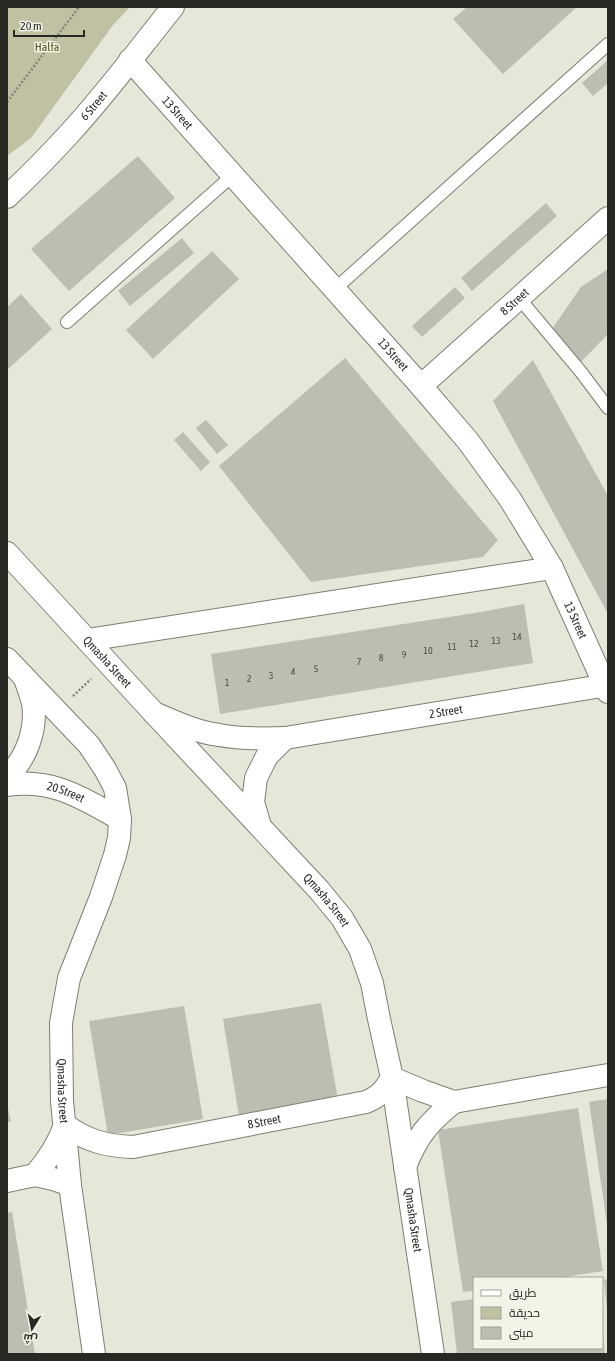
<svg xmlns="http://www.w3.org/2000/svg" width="615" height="1361" font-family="'Asap Condensed',Cairo,sans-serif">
  <rect width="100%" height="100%" fill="#e6e6d9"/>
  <path fill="#c0c0a2" d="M7 7H130L113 25 31 138 7 156Z"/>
  <path fill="#bdbdb1" d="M467 7H577L503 74 453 19Z
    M608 60V83L593 96 582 83Z
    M138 156 175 198 69 291 31 249Z
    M546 203 557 216 472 291 461 278Z
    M182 238 194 253 130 306 118 291Z
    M212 251 239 279 153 359 126 330Z
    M608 269V334L581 362 550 332 581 287Z
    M455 287 465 298 422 337 412 326Z
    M21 294 52 329 7 370V307Z
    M345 358 498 540 483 557 311 582 219 466Z
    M533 360 608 496V614L493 401Z
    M206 420 228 445 217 454 196 428Z
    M183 432 210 462 201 471 174 440Z
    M524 604 533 663 220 714 211 654 481 612Z
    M321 1003 338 1100 239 1116 223 1019Z
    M184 1006 203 1119 108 1135 89 1021Z
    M608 1099V1224H607L589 1102Z
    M7 1104 11 1122H7Z
    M578 1108 603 1271 558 1278H474V1291L463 1292 438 1130Z
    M12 1212 35 1354H7V1213Z
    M608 1279V1310H607L604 1280Z
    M474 1299V1348H602L603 1336 605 1354H457L451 1302Z"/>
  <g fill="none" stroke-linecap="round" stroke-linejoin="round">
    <g stroke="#7e7e72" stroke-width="14">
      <path id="service" d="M335 289 608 44
        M519 298 581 372 608 408
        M67 322 233 175"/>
    </g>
    <g stroke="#7e7e72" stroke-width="24">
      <g id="minor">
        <path id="s1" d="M130 60 421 386 468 441 510 499 552 568 608 692"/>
        <path id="s2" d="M7 197C28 177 49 156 69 134 106 94 139 49 173 7"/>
        <path id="s3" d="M421 386 608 218"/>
        <path d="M87 640 552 568"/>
        <path id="s4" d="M154 713C175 722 196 732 219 735 241 739 262 739 285 738L608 685"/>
        <path d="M7 776C27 759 37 728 33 703 31 695 28 687 25 679"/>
        <path id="s5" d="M7 785C53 778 82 798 120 819"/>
        <path d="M260 826 253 802 256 778 267 756 285 738"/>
        <path d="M405 1167C417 1136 429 1122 454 1102"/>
        <path id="s6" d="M35 1175C48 1160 58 1145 65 1125 87 1141 106 1146 133 1147L366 1102C380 1096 384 1091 392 1078L423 1091 454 1102 608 1075"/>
        <path d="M7 1181 35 1175 53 1179 70 1185"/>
      </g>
    </g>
    <g stroke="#7e7e72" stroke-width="24">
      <g id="tertiary">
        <path id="s7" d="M7 553 154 713 319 890 342 918 360 949 372 983 379 1019 392 1078 433 1354"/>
        <path id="s8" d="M7 659 89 745 105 769 115 788 120 819 119 838 115 855 101 897 69 978 61 1023 62 1101 70 1185 94 1354"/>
      </g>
    </g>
    <path stroke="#85857c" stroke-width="2.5" stroke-dasharray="2 2" stroke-linecap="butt" d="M7 102 79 7
      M73 696 91 679"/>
    <use href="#service" stroke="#fff" stroke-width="12"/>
    <use href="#minor" stroke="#fff" stroke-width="22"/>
    <use href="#tertiary" stroke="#fff" stroke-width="22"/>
  </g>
  <g text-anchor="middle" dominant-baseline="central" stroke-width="3" stroke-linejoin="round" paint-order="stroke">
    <g font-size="10" fill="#4e4e47">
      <text x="517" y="636">14</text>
      <text x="496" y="640">13</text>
      <text x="474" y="643">12</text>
      <text x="452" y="646">11</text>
      <text x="428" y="650">10</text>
      <text x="404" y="654">9</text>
      <text x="381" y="657">8</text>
      <text x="359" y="661">7</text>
      <text x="316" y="668">5</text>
      <text x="293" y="671">4</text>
      <text x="271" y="675">3</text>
      <text x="249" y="678">2</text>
      <text x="227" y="682">1</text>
    </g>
    <g font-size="12" fill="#55521a" stroke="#f3f4e7">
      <text x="47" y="47">Halfa</text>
    </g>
    <g font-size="12" fill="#292924" stroke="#f3f4e7">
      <text stroke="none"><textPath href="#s2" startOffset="126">6 Street</textPath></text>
      <text stroke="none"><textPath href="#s1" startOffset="71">13 Street</textPath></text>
      <text stroke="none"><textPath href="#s3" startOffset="126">8 Street</textPath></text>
      <text stroke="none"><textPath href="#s1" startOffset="395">13 Street</textPath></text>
      <text stroke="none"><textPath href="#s1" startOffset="719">13 Street</textPath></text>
      <text stroke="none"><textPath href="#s7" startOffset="148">Qmasha Street</textPath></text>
      <text stroke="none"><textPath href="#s4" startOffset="298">2 Street</textPath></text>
      <text stroke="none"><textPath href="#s5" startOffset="60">20 Street</textPath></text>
      <text stroke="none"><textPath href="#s7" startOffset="472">Qmasha Street</textPath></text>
      <text stroke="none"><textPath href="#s8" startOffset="482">Qmasha Street</textPath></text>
      <text stroke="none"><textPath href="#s6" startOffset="265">8 Street</textPath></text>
      <text stroke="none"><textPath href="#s7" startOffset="808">Qmasha Street</textPath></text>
    </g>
  </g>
  <rect width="615" height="1361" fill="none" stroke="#292924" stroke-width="16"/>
  <rect x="473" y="1277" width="130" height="72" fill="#f3f4e7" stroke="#a2a399"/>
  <rect x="481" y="1290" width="20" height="6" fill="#ffffff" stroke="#a2a399"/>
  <text x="509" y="1297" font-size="12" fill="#292924">طريق</text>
  <rect x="481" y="1307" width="20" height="12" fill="#c0c0a2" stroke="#a2a399"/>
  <text x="509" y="1317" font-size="12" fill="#292924">حديقة</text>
  <rect x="481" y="1327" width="20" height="12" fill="#bdbdb1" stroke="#a2a399"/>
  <text x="509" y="1337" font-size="12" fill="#292924">مبنى</text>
  <g transform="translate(32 1329) rotate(190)" stroke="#f3f4e7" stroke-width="3" paint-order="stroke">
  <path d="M0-3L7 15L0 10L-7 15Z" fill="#292924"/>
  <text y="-6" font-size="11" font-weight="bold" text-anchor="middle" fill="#292924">ش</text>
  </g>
  <path d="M14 30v6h70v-6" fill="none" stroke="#292924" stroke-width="2"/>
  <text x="20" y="30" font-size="12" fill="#292924" stroke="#f3f4e7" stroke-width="3" paint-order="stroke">20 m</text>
</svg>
